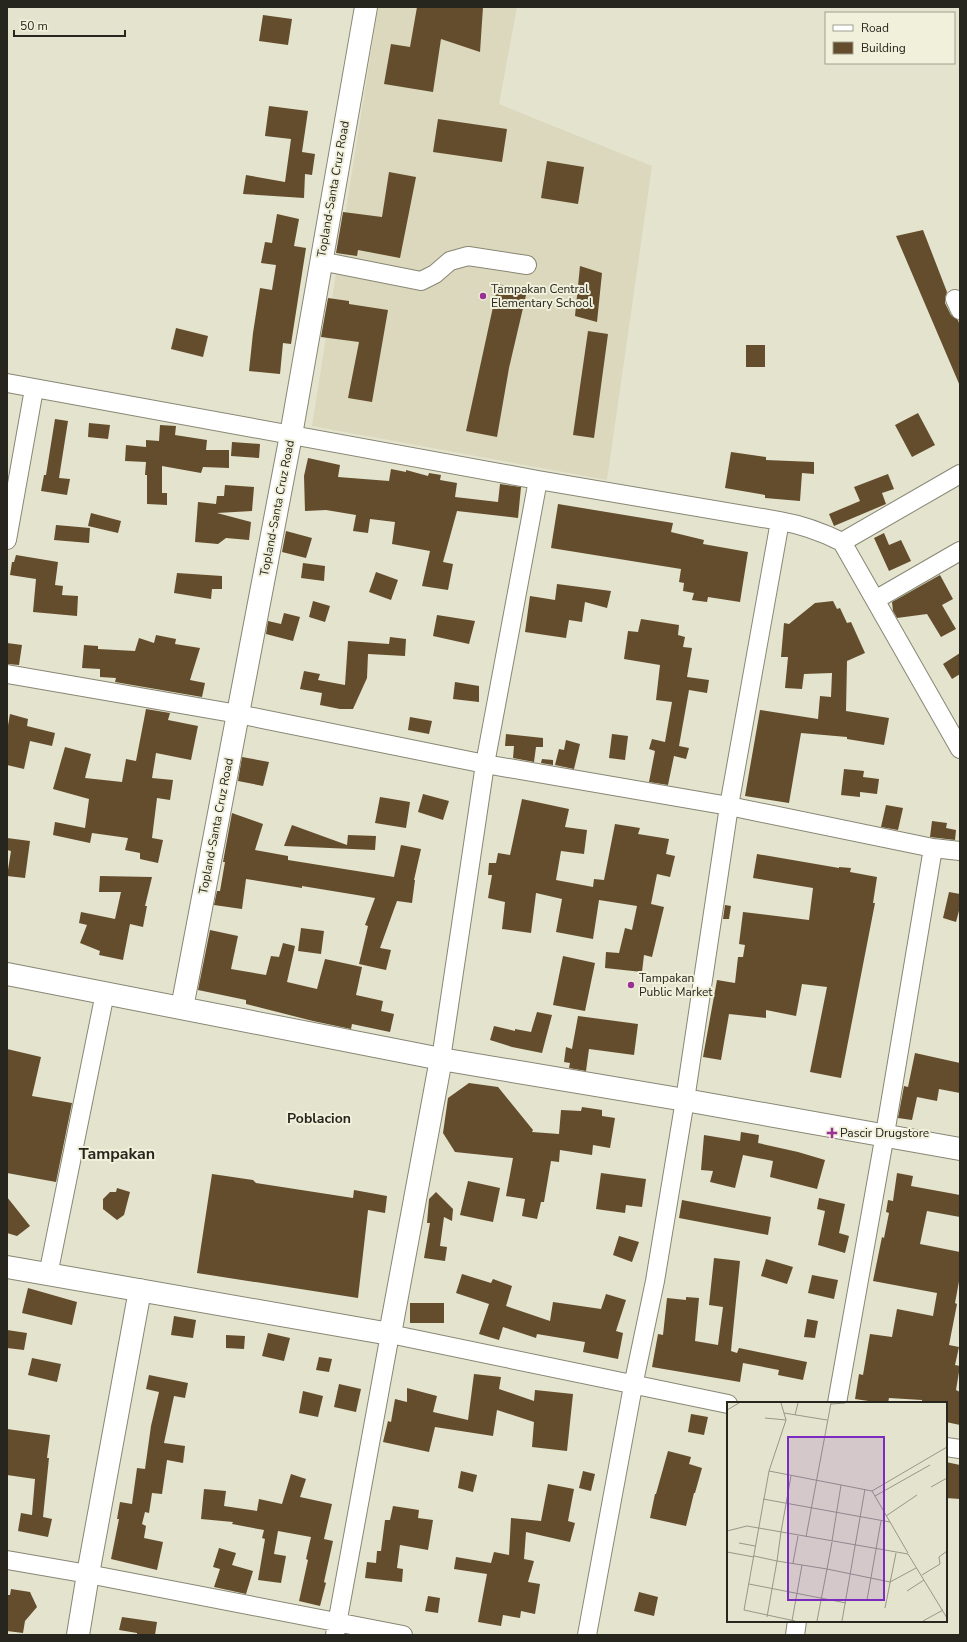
<svg xmlns="http://www.w3.org/2000/svg" width="967" height="1642" font-family="'Nunito Sans',sans-serif">
  <rect width="100%" height="100%" fill="#e4e3ce"/>
  <path fill="#dbd8bd" d="M378 7H517L499 104 652 166 607 480 312 426Z"/>
  <path fill="#634d2c" d="M417 7H483L480 52 441 39 433 92 384 84 391 44 410 47Z
    M263 15 292 19 288 45 259 41Z
    M269 106 308 111 302 152 315 154 312 175 305 174 304 198 243 194 246 175 285 182 291 139 265 136Z
    M438 119 507 129 502 162 433 152Z
    M547 161 584 167 578 204 541 198Z
    M389 172 416 177 400 258 358 250 357 256 336 253 343 212 382 217Z
    M277 214 299 219 294 246 306 248 291 344 283 343 280 374 249 371 253 333 260 288 272 290 276 265 261 263 265 242 272 243Z
    M923 230 947 292 945 298V303L951 315 958 320 960 326V386L896 236Z
    M580 266 602 273 597 322 575 316Z
    M498 284 527 291 509 368 497 437 466 431Z
    M328 298 349 301V304L388 310 372 402 348 398 359 342 321 337Z
    M176 328 208 336 203 357 171 349Z
    M588 331 608 334 594 438 573 435Z
    M746 345H765V367H746Z
    M918 413 935 445 912 457 895 425Z
    M55 419 68 421 59 478 70 479 67 495 41 491 44 475H46Z
    M89 423 110 425 108 439 88 437Z
    M160 425 176 426 175 435 207 440 206 450H229V468L203 467 201 473 162 466V493H167V505L147 504V475H145L146 462 125 461 126 445 146 447V440L159 441Z
    M232 442 260 444 259 458 231 456Z
    M731 452 766 457V460L814 462V474L802 473 800 501 765 498V495L725 488Z
    M308 458 340 465 338 477 389 481 391 469 406 472V470L428 476 429 473 441 475 440 480 457 483 455 497 498 502 500 484 521 487 518 518 457 511 443 562 453 564 448 590 422 586 430 551 392 544 395 522 370 519 368 533 353 531 356 515 326 510 305 511 304 476Z
    M888 474 894 489 882 493 886 504 834 526 829 514 860 501 854 487Z
    M225 485 254 487 252 511 217 513 251 522 249 540 226 538 218 544 195 542 198 502 216 504 217 496H224Z
    M558 504 673 523 671 532 704 540 703 544 748 552 740 602 708 597 707 602 692 600 694 593 683 591 684 583 679 582 681 569 551 548Z
    M91 513 121 521 118 533 88 526Z
    M56 525 90 528 89 543 54 540Z
    M286 531 312 538 306 558 282 552Z
    M884 533 889 545 901 540 911 561 889 571 874 538Z
    M16 555 58 562 55 585 63 586 62 595 78 596 77 616 33 612 36 579 10 575 12 562H14Z
    M303 563 325 566 324 581 301 578Z
    M376 572 398 580 391 600 369 592Z
    M177 573 222 576V589H212L211 599 174 593Z
    M940 575 953 599 942 605 956 629 941 637 927 614 897 618 893 611 892 602Z
    M557 584 611 591 607 608 585 602 582 622 569 620 566 638 525 632 530 596 555 600Z
    M313 601 330 606 325 622 309 617Z
    M833 601 837 609 840 608 847 623 851 622 865 653 847 661 846 711 889 718 884 745 847 739V737L801 733 789 803 745 796 760 710 818 719 820 696 831 697 832 673 804 674 802 689 785 688 788 657H781L784 623 789 624 815 603Z
    M284 613 300 617 293 641 266 634 268 621 281 624Z
    M437 615 475 621 469 644 433 636Z
    M641 619 679 625 678 635 685 637 683 647 692 648 687 677 709 680 707 693 689 690 679 746 689 748 686 759 674 756 668 785 649 782 655 751 649 749 652 739 665 742 672 702 656 700 660 665 624 659 628 631 638 632Z
    M156 635 176 639 175 644 200 648 190 680 205 683 202 697 115 682 116 678 100 677V669L82 668 84 645 98 646V649L135 651 139 638 154 643Z
    M390 637 406 639 405 656 368 654 367 678 353 709H340L320 705 322 693 300 689 304 671 320 674 318 680 345 685 348 641 389 644Z
    M7 643 22 645 19 665 7 664Z
    M960 653V674L952 679 943 664Z
    M455 682 479 686V702L453 699Z
    M146 709 170 713 168 720 198 726 191 760 156 753 152 778 173 780 170 800 157 798 152 838 163 840 158 863 140 859V853L125 850 128 838 92 833 90 843 53 835 55 822 85 828 89 799 53 789 65 747 91 754 85 778 122 782 126 759 136 761Z
    M10 714 28 719 27 726 55 733 52 746 30 741 24 769 7 765V731Z
    M410 717 432 721 429 734 408 730Z
    M506 734 543 738V747H536L534 762 513 758 514 746H505Z
    M612 734 628 736 625 760 609 758Z
    M566 740 580 744 574 769 555 765 559 749 564 750Z
    M242 757 269 762 263 786 238 781Z
    M542 759 553 760V765L541 763Z
    M844 769 864 771 863 777 879 779 877 794 860 792V797L841 795Z
    M423 794 449 801 443 820 418 812Z
    M380 797 410 802 406 828 375 823Z
    M522 799 569 809 565 827 587 830 584 854 561 851 556 880 593 887 594 879 604 880 615 824 640 828 638 834 669 839 666 854 675 856 670 877 657 874 651 904 664 907 652 957 644 955 642 972 605 968 606 952 619 953 625 928 632 930 637 906 599 900 593 939 556 932 562 899 536 893 531 933 502 929 505 902 488 898 492 875H488L489 863H496L498 853 510 855Z
    M886 805 903 808 898 830 881 827Z
    M232 813 263 824 255 850 288 856V860L394 877 401 845 421 849 414 880H415L412 903 397 901 380 948 391 950 386 970 359 964 368 926 365 925 375 898 302 886V888L246 879 242 909 214 905 217 891H220L225 862H223Z
    M932 821 947 823 946 828 956 830 955 840 930 837Z
    M292 825 347 845 348 835 376 836 375 850 284 846Z
    M7 838 30 841 25 878 7 876 11 851 7 850Z
    M757 854 839 868V867L851 868 850 872 877 877 873 903H875L841 1078 810 1072 827 987 802 984 796 1016 766 1010V1018L729 1014 721 1060 703 1057 717 980 735 983 738 957H743L745 945 739 944 743 912 809 920 813 888 753 878Z
    M100 876 152 877 145 906H147L143 927 130 924 123 960 99 955 100 951 80 943 87 925 79 923 81 912 115 919 121 892H99Z
    M949 892 960 894V907L956 922 943 918Z
    M725 905 731 906 729 919H723Z
    M301 928 324 931 321 954 298 951Z
    M210 930 238 936 231 969 266 975 271 956 279 957 283 943 295 946 287 982 317 989 325 959 362 967 356 995 383 1001 381 1011 394 1014 390 1032 352 1024 351 1029 313 1021 246 1004V1000L198 990Z
    M563 956 595 963 585 1011 553 1005Z
    M537 1012 552 1015 542 1053 512 1047 490 1040 494 1026 515 1031V1029L531 1032Z
    M578 1016 638 1024 634 1055 589 1049 586 1071 569 1068 570 1063 564 1062 566 1047 572 1049Z
    M7 1049 41 1057 32 1096 72 1103 56 1182 7 1173Z
    M915 1053 960 1063V1093L939 1089 937 1101 917 1097 912 1120 898 1118 904 1086 908 1087Z
    M469 1083 498 1087 533 1130 532 1132 559 1134 561 1110 581 1111 582 1107 602 1110V1116L615 1118 610 1148 593 1145 592 1155 560 1150 559 1162 551 1161 544 1202H541L537 1219 522 1216 525 1199 506 1196 513 1158 455 1152 443 1133 448 1098Z
    M741 1132 759 1135 758 1143 798 1152 825 1160 817 1189 770 1177 773 1161 743 1155 735 1188 710 1182 713 1171 701 1170 704 1135 740 1141Z
    M601 1173 646 1179 642 1207 626 1205 625 1213 596 1209Z
    M897 1173 913 1176 911 1186 960 1195V1217L927 1211 920 1244 960 1252V1276L955 1303 957 1304 949 1345 959 1347 955 1365 960 1366 956 1390 960 1392V1425L946 1422V1403H922V1400L889 1398 888 1403H882L855 1399 859 1374 863 1375 870 1334 892 1337 897 1309 933 1316 937 1293 873 1281 882 1237 884 1238 889 1213 886 1212 888 1200 893 1201Z
    M212 1174 253 1180 256 1183 353 1198 354 1190 387 1196 385 1213 368 1210 358 1298 197 1273Z
    M468 1181 500 1188 493 1222 460 1215Z
    M117 1188 130 1192 124 1215 117 1220 103 1209V1199L110 1192H116Z
    M436 1192 453 1209 452 1221 444 1217 440 1246 447 1247 445 1261 424 1258 430 1223H427L429 1199Z
    M7 1197 30 1226 17 1236 7 1233Z
    M819 1198 845 1204 839 1233 849 1236 845 1253 818 1245 825 1211 817 1209Z
    M682 1200 771 1217 768 1235 679 1218Z
    M619 1236 639 1242 632 1262 613 1255Z
    M714 1258 740 1261 731 1351 737 1353 739 1348 807 1362 803 1380 778 1375 779 1370 743 1363 740 1382 652 1367 658 1334 663 1335 667 1298 686 1300V1297L699 1298 695 1341 718 1345 723 1307 709 1305Z
    M766 1259 793 1267 787 1284 761 1276Z
    M462 1274 491 1283 493 1279 512 1286 506 1306 550 1321 553 1302 601 1309 606 1294 626 1300 616 1331 623 1333 618 1359 583 1352 585 1342 537 1334 536 1338 503 1327 499 1340 479 1334 489 1304 456 1293Z
    M812 1275 838 1280 834 1299 808 1293Z
    M28 1288 77 1302 72 1325 22 1313Z
    M410 1303H444V1323H410Z
    M174 1316 196 1320 193 1338 171 1335Z
    M807 1319 818 1321 815 1338 804 1337Z
    M7 1330 27 1333 24 1350 7 1348Z
    M268 1333 290 1338 284 1361 262 1356Z
    M226 1335 245 1336 244 1349 226 1348Z
    M319 1357 332 1359 329 1372 316 1370Z
    M32 1358 61 1364 57 1382 28 1375Z
    M474 1374 501 1377 499 1389 534 1401 535 1390 573 1394 567 1451 532 1447 534 1422 497 1410 493 1436 435 1427 429 1452 383 1442 388 1421 391 1422 395 1399 407 1402V1388L437 1396 433 1412 468 1420Z
    M149 1375 188 1383 185 1398 174 1396 164 1443 185 1446 183 1463 167 1460 162 1494 152 1493 149 1513 145 1512 142 1524 146 1526 144 1538 163 1542 157 1570 111 1559 119 1519H117L120 1502 132 1504 137 1468 145 1469 151 1426 159 1392 146 1389Z
    M339 1384 361 1389 356 1412 334 1407Z
    M303 1391 323 1396 318 1417 299 1413Z
    M691 1414 708 1417 704 1435 688 1432Z
    M7 1429 50 1435 47 1458H49L43 1517 52 1519 48 1537 18 1531 21 1513 32 1515 35 1479 7 1475Z
    M668 1451 691 1457 689 1464 702 1468 695 1493H694L686 1526 650 1518 655 1494H656Z
    M946 1462 960 1465V1499L946 1498Z
    M461 1471 477 1475 473 1492 458 1488Z
    M583 1471 595 1474 591 1491 579 1488Z
    M291 1474 306 1479 300 1497 332 1504 324 1539 333 1541 324 1582 326 1583 320 1606 299 1601 308 1560 306 1559 311 1537 278 1531 274 1554 286 1556 281 1583 258 1580 265 1539 262 1538 264 1530 232 1524 233 1522 201 1519 204 1489 226 1491 224 1506 257 1511 259 1499 282 1504Z
    M548 1484 574 1489 568 1521 575 1523 570 1542 526 1532 524 1559 534 1561 528 1582 540 1584 535 1614 521 1611 520 1618 503 1615 501 1626 478 1622 487 1574 454 1569 456 1557 491 1563 494 1552 509 1555 511 1518 541 1521Z
    M393 1506 419 1510 418 1518 433 1520 428 1550 400 1545 397 1568 403 1569 402 1582 365 1578 367 1562 376 1563 377 1551H381L385 1520H390Z
    M219 1548 236 1553 232 1565 253 1571 246 1594 214 1587 220 1569 213 1567Z
    M11 1589 30 1592 37 1607 25 1621 23 1633 7 1631V1595H10Z
    M639 1592 658 1597 654 1616 634 1611Z
    M428 1596 440 1598 438 1613 425 1611Z
    M122 1617 157 1622 155 1635H137V1633L119 1630Z"/>
  <g fill="none" stroke-linecap="round" stroke-linejoin="round">
    <g stroke="#888774" stroke-width="20">
      <path id="minor" d="M320 261 421 281 435 274 450 261 468 256 527 265
        M955 299 960 310
        M7 383 538 480 780 521C803 525 822 532 842 542L960 749
        M7 540 34 389
        M842 542 960 474
        M875 600 960 551
        M7 674 238 714 485 764 729 806 933 848 960 851
        M441 1059 485 764 538 480
        M48 1275 105 993
        M837 1403 885 1134 933 848
        M946 1447 960 1449
        M7 1560 88 1574 403 1635
        M335 1635 390 1334 728 1404
        M587 1635 633 1386 655 1281 685 1100 729 806 780 521
        M795 1635 797 1621"/>
    </g>
    <g stroke="#888774" stroke-width="24">
      <path id="major" d="M7 974 441 1059 685 1100 960 1149
        M182 1008 291 435 366 7
        M7 1267 390 1334 441 1059
        M78 1635 88 1574 140 1290"/>
    </g>
    <use href="#minor" stroke="#fff" stroke-width="18"/>
    <use href="#major" stroke="#fff" stroke-width="22"/>
  </g>
  <g fill="#9a3295" stroke="#f1f0db" stroke-width="1.5">
    <circle cx="483" cy="296" r="4"/>
    <circle cx="631" cy="985" r="4"/>
    <path d="M830 1127h4v4h4v4h-4v4h-4v-4h-4v-4h4z"/>
  </g>
  <g text-anchor="middle" dominant-baseline="central" stroke-width="4" stroke-linejoin="round" paint-order="stroke">
    <g font-size="12" fill="#26251e" stroke="#f1f0db">
      <text transform="translate(333 189) rotate(-80)">Topland-Santa Cruz Road</text>
      <text transform="translate(277 508) rotate(-79)">Topland-Santa Cruz Road</text>
      <text transform="translate(216 826) rotate(-79)">Topland-Santa Cruz Road</text>
    </g>
    <g font-size="12" fill="#26251e" stroke="#f1f0db" text-anchor="start">
      <text x="491" y="289">Tampakan Central<tspan x="491" dy="14">Elementary School</tspan></text>
      <text x="639" y="978">Tampakan<tspan x="639" dy="14">Public Market</tspan></text>
      <text x="840" y="1133">Pascir Drugstore</text>
    </g>
    <g font-size="14" font-weight="bold" fill="#26251e" stroke="#f1f0db">
      <text x="319" y="1118">Poblacion</text>
    </g>
    <g font-size="16" font-weight="bold" fill="#26251e" stroke="#f1f0db">
      <text x="117" y="1154">Tampakan</text>
    </g>
  </g>
  <g transform="translate(727 1402)">
    <rect width="220" height="220" fill="#e4e3ce"/>
    <path fill="none" stroke="#989788" stroke-width="1" d="M104 2 118 1M0 8 12 1M57 11 100 18M68 13 71 1M38 16 59 18M42 69 59 18 54 1M204 85 220 76M145 89 220 45M148 94 203 63M36 97 163 120M159 114 190 93M0 129 20 124 181 152 220 216M54 130 64 74M54 130 50 159 100 167 105 140M79 135 104 1M105 139 114 83M12 141 28 144M0 150 27 155M27 154 50 159 40 215M66 161 71 134M195 173 213 162 212 155 220 149M22 182 119 201M180 189 197 178M140 198 154 119M158 206 169 151M65 219 75 163M68 219 17 208 42 69 145 89 181 151M90 219 100 167 163 180 189 166M115 219 138 87M196 219 216 208"/>
    <path fill="#7b2cbf" fill-opacity="0.15" stroke="#7b2cbf" stroke-width="2" d="M61 35H157V198H61Z"/>
    <rect width="220" height="220" fill="none" stroke="#26251e" stroke-width="2"/>
  </g>
  <rect width="967" height="1642" fill="none" stroke="#26251e" stroke-width="16"/>
  <rect x="825" y="12" width="130" height="52" fill="#f1f0db" stroke="#a09f8f"/>
  <rect x="833" y="25" width="20" height="6" fill="#ffffff" stroke="#a09f8f"/>
  <text x="861" y="32" font-size="12" fill="#26251e">Road</text>
  <rect x="833" y="42" width="20" height="12" fill="#634d2c" stroke="#a09f8f"/>
  <text x="861" y="52" font-size="12" fill="#26251e">Building</text>
  <path d="M14 30v6h111v-6" fill="none" stroke="#26251e" stroke-width="2"/>
  <text x="20" y="30" font-size="12" fill="#26251e" stroke="#f1f0db" stroke-width="3" paint-order="stroke">50 m</text>
</svg>
